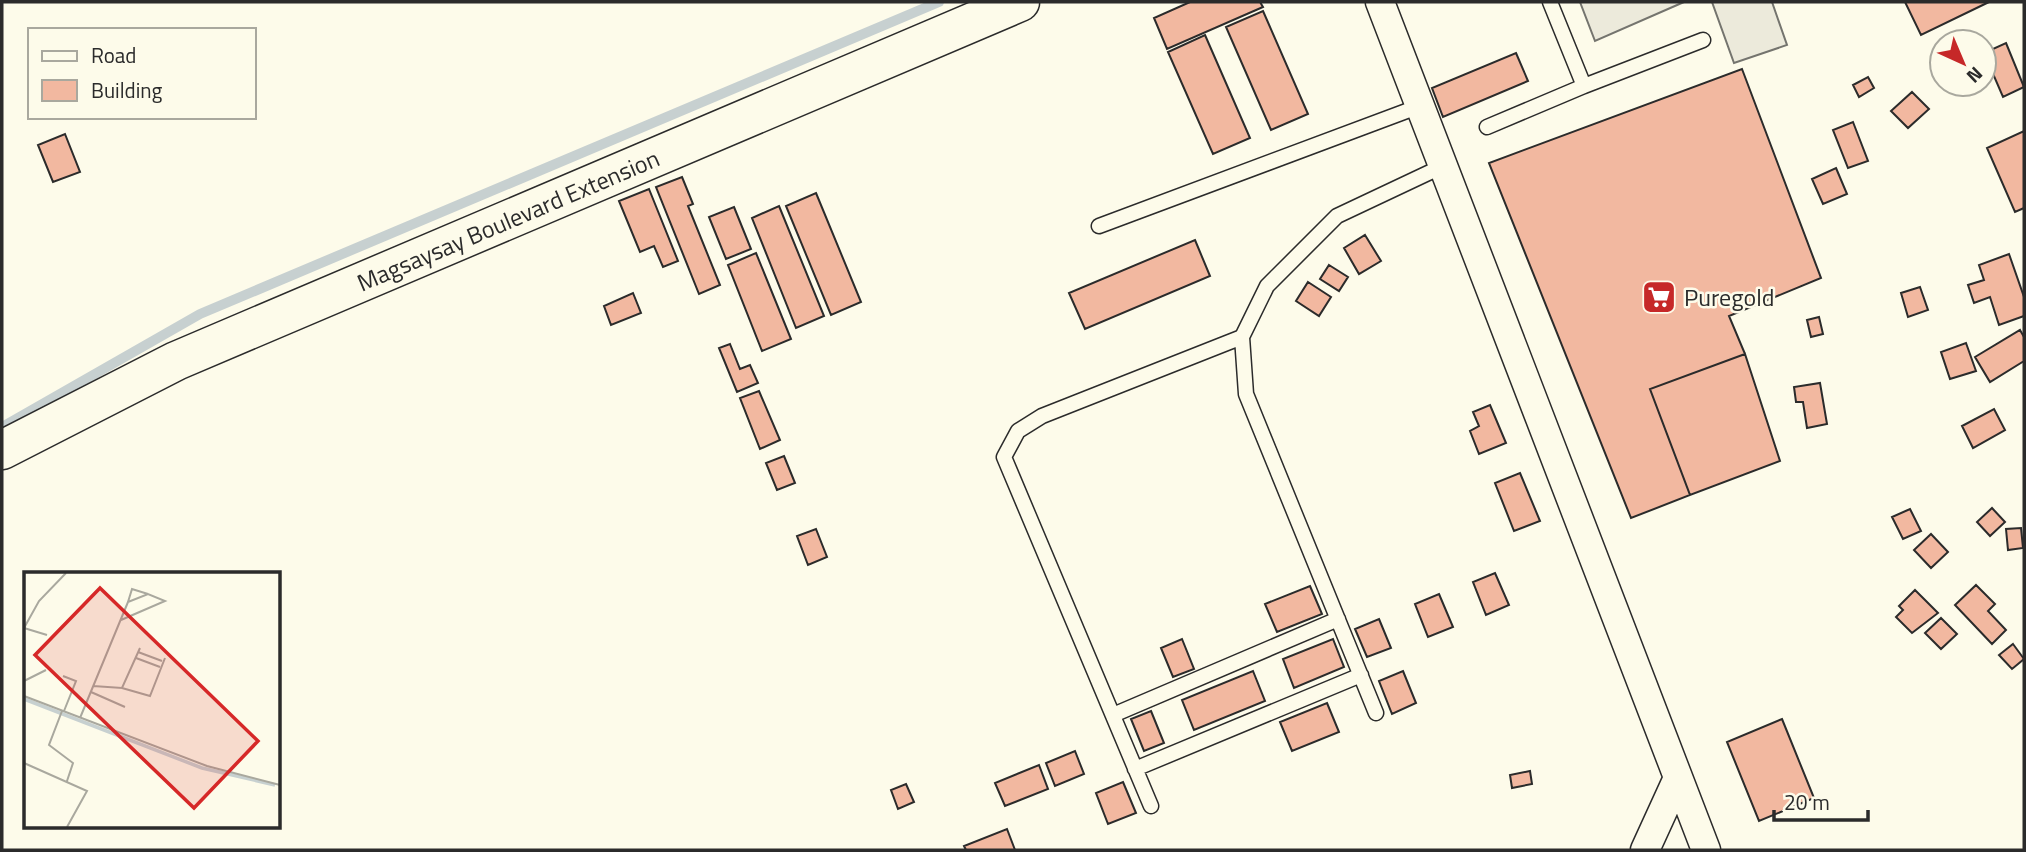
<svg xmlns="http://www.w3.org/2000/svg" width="2026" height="852" font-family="'Titillium Web',sans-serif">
  <rect width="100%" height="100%" fill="#fdfbea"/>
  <path fill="#eceadb" stroke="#74746e" stroke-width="2" d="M1580 2H1684L1595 41Z
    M1712 2H1772L1787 45 1734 63Z"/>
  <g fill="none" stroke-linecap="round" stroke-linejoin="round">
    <path stroke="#c7d0d0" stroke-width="10" d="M2 427 200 314 939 2"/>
  </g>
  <path fill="#f2b8a0" stroke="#2b2b2b" stroke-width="2" d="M1190 2H1260L1263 7 1167 49 1154 18Z
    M1905 2H1989L1921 35Z
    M1263 11 1308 114 1271 130 1226 27Z
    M1205 35 1250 138 1213 154 1168 52Z
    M2006 43 2024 87 2003 97 1984 53Z
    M1516 53 1528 81 1443 117 1432 88Z
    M1742 69 1821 278 1729 316 1745 354 1650 389 1690 495 1631 518 1489 163Z
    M1868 77 1874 88 1859 97 1853 85Z
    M1912 92 1929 109 1908 128 1891 111Z
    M1853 122 1868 161 1848 168 1833 130Z
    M2024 131V208L2015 212 1987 148Z
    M65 134 80 172 53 182 38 145Z
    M1836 168 1847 194 1823 204 1812 179Z
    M682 177 693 204 688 206 720 285 699 294 656 187Z
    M649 189 678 261 663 267 654 246 640 252 619 201Z
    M816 193 861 302 831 315 786 206Z
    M779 206 824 316 796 328 752 218Z
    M734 207 751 249 726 259 709 217Z
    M1365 235 1381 261 1359 274 1344 248Z
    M1195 240 1210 276 1085 329 1069 293Z
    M756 253 791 339 762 351 728 265Z
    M2009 254 2024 297V316L1999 325 1990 297 1974 303 1968 285 1984 280 1979 265Z
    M1329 265 1348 277 1339 291 1320 279Z
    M1308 282 1331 297 1319 316 1296 301Z
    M1920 287 1928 310 1908 317 1901 293Z
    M633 293 641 313 611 325 604 306Z
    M1819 317 1823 334 1811 337 1807 320Z
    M2020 330 2024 337V361L1990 382 1975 357Z
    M1966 343 1976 371 1950 379 1941 352Z
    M730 344 740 369 750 365 758 383 737 392 719 348Z
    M1745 354 1780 461 1690 495 1650 389Z
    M1820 383 1827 424 1807 428 1803 402H1796L1794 387Z
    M759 391 780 440 760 449 740 398Z
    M1490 405 1506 443 1479 454 1470 431 1479 426 1473 412Z
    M1994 409 2005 430 1973 448 1962 426Z
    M784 456 795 483 777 490 766 463Z
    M1520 473 1540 521 1514 531 1495 483Z
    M1992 508 2005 522 1990 536 1977 522Z
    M1910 509 1921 531 1903 539 1892 517Z
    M2021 528 2023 548 2008 550 2006 529Z
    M816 529 827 557 808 565 797 536Z
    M1931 534 1948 552 1931 568 1914 550Z
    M1495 573 1509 605 1486 615 1473 582Z
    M1976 585 1995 604 1988 611 2006 630 1992 644 1955 605Z
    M1310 586 1322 614 1277 632 1265 604Z
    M1915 590 1938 613 1912 633 1896 617 1903 610 1899 606Z
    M1439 594 1453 627 1428 637 1415 604Z
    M1941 618 1957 634 1941 649 1925 633Z
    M1379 619 1391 648 1367 657 1355 629Z
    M1182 639 1194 669 1173 677 1161 648Z
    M1333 639 1344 667 1294 688 1283 659Z
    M2013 644 2024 659 2012 669 1999 655Z
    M1253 671 1265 701 1194 730 1182 700Z
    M1403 671 1416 703 1392 714 1379 681Z
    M1327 703 1339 732 1292 751 1280 722Z
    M1151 711 1164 743 1144 751 1131 719Z
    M1782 719 1814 798 1759 821 1727 742Z
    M1075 751 1084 774 1055 786 1046 763Z
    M1039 765 1048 789 1005 806 995 783Z
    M1530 771 1532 784 1512 788 1510 775Z
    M1123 782 1136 813 1108 824 1096 793Z
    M906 784 914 802 898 809 891 790Z
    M1007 829 1015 850H966L964 846Z"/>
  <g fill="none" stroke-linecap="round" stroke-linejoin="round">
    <g stroke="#2b2b2b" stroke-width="17">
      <path id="lane" d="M1550 2 1584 86 1703 40
        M1487 127 1584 86
        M1099 226 1420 106
        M1376 713 1246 394 1242 337 1267 286 1337 216 1443 166
        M1113 715 1338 619
        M1135 769 1361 675
        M1151 806 1004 457 1018 431 1042 416 1242 337"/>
    </g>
    <g stroke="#2b2b2b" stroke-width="31">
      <path id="street" d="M1380 2 1706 850
        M1645 850 1677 780"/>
    </g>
    <g stroke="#2b2b2b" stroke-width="41">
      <path id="secondary" d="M2 450 176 361 1020 2"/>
    </g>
    <use href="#lane" stroke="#fdfbea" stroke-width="14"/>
    <use href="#street" stroke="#fdfbea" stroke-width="28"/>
    <use href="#secondary" stroke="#fdfbea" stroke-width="38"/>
  </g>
  <defs>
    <g id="supermarket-square" transform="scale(1.75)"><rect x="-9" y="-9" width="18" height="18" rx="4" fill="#c62828" stroke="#fdfbea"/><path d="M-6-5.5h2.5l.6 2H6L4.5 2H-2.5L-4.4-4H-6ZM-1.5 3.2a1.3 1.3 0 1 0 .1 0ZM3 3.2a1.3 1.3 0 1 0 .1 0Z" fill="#fff"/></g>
  </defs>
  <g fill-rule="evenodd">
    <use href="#supermarket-square" x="1659" y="297"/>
  </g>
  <g text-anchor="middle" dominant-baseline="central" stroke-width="5" stroke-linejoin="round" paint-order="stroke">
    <g font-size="24" fill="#2b2b2b" stroke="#fdfbea">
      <text transform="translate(508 220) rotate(-23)">Magsaysay Boulevard Extension</text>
    </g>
    <g font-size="24" fill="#2b2b2b" stroke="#fdfbea" text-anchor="start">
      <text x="1684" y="297">Puregold</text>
    </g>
  </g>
  <g transform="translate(24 572)">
    <rect width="256" height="256" fill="#fdfbea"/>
    <path fill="none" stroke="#c7d0d0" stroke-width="3.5" d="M0 127 178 196 251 213"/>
    <path fill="none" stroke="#a9a89e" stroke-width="2" d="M97 48 141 29 124 22 104 30 108 17 124 22M0 56 15 29 42 1M0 56 23 63M114 80 138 89M112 86 136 95M39 104 52 109 40 139M0 109 22 98M69 114 98 116 116 76M98 116 126 124 141 86M67 120 101 135M0 124 183 194 256 213M38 139 25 173 49 191 43 209M56 146 104 30M0 191 63 219 43 255"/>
    <path fill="#d62828" fill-opacity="0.15" stroke="#d62828" stroke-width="3.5" d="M76 16 234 169 170 236 11 83Z"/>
    <rect width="256" height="256" fill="none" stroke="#2b2b2b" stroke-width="3.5"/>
  </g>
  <rect width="2026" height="852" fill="none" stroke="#2b2b2b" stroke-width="7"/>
  <rect x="28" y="28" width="228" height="91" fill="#fdfbea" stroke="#a9a89e" stroke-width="2"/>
  <rect x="42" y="51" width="35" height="10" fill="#fdfbea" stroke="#a9a89e" stroke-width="2"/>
  <text x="91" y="63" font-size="21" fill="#2b2b2b">Road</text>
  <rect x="42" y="80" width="35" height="21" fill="#f2b8a0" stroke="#a9a89e" stroke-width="2"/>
  <text x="91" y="98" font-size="21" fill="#2b2b2b">Building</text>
  <g transform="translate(1963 63) rotate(136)"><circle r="33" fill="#fdfbea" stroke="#a9a89e" stroke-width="2"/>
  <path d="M0-5L12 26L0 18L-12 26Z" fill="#c62828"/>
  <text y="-10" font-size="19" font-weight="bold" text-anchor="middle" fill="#2b2b2b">N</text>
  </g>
  <path d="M1774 810v10h94v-10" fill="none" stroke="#2b2b2b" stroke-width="3.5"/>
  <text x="1784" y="810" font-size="21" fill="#2b2b2b" stroke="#fdfbea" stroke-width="5" paint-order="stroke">20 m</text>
</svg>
